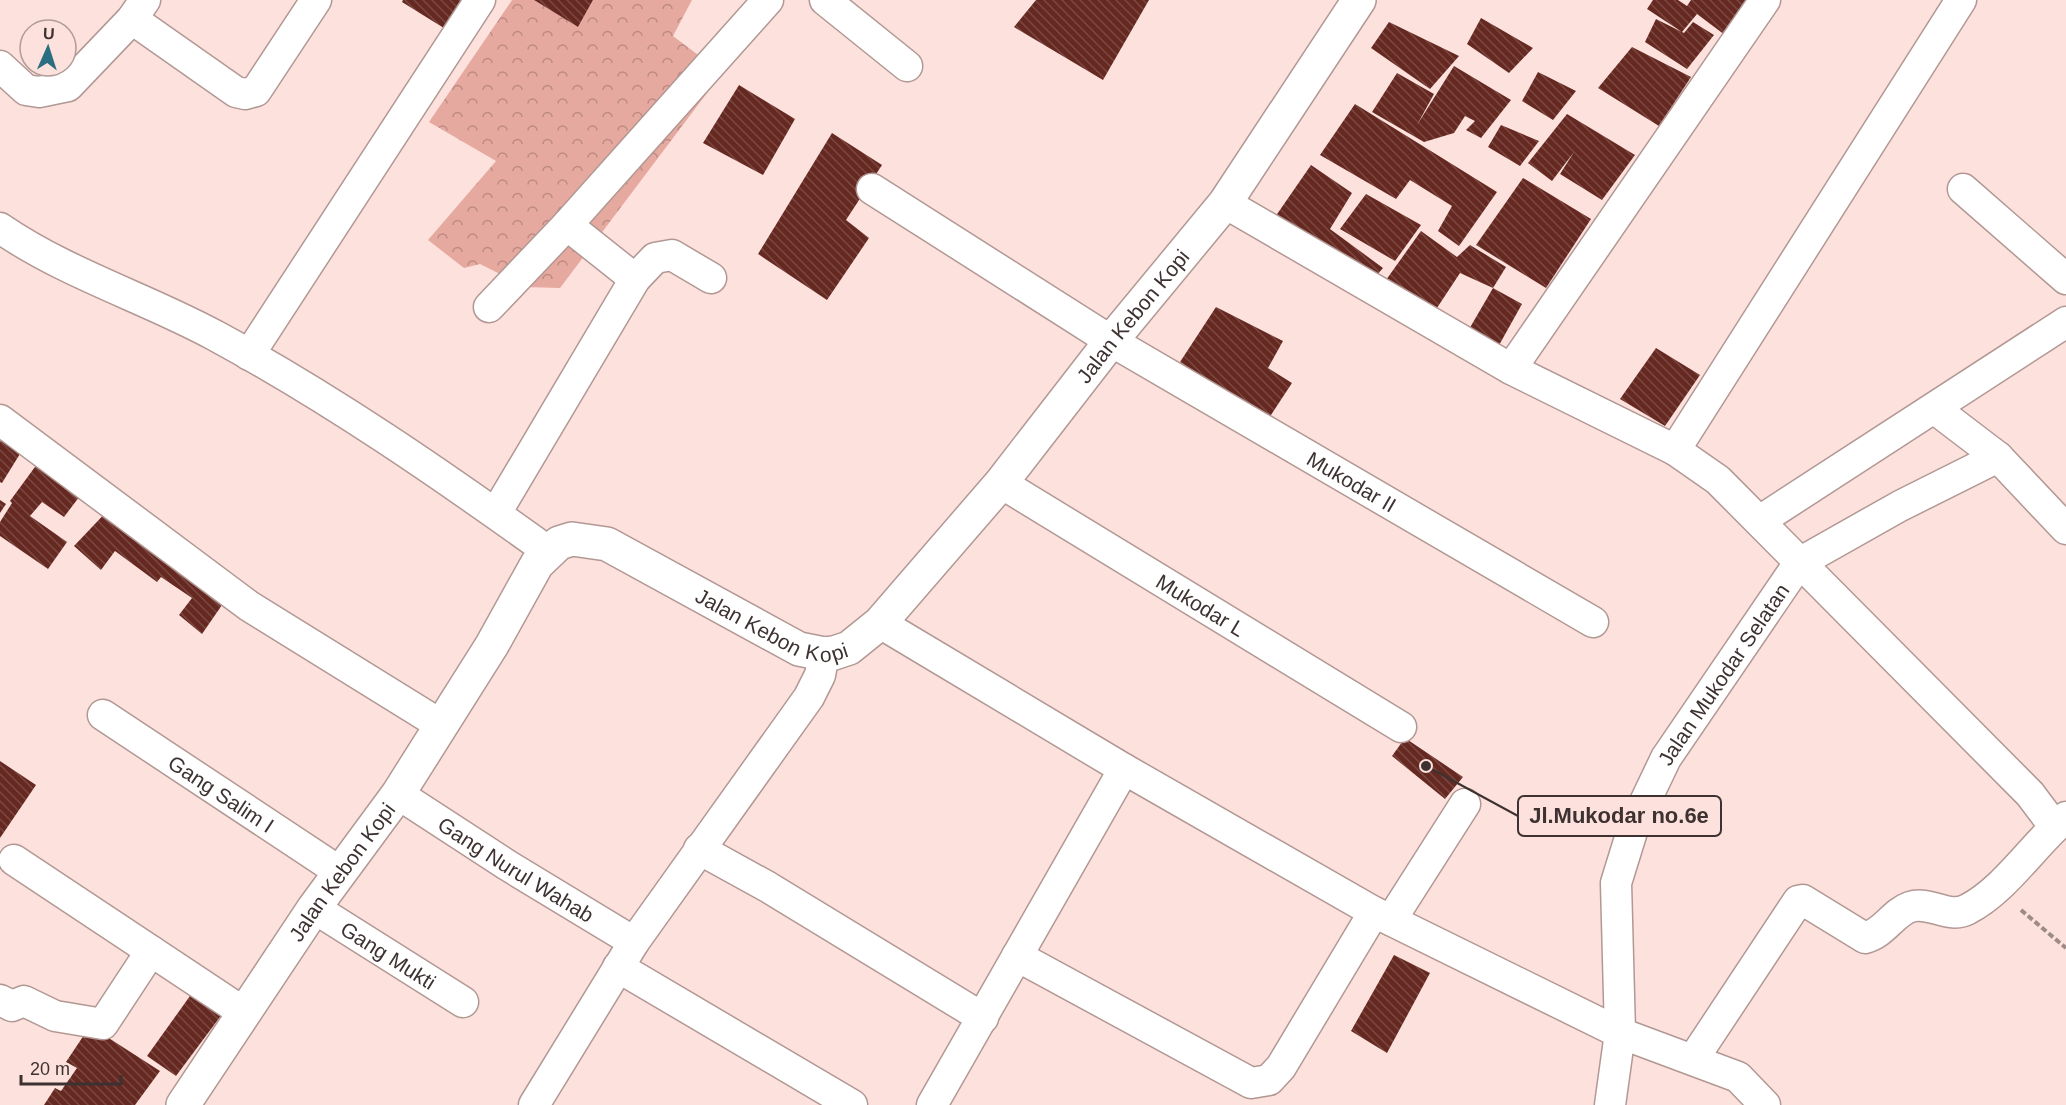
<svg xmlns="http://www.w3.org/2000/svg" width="2066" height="1105" font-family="Arial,sans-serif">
  <defs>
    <pattern id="forest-crowns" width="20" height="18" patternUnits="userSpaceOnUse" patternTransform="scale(1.5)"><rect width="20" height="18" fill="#e6a99f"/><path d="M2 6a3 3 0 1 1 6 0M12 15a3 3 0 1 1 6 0" fill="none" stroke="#bc8a82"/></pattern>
    <pattern id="building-back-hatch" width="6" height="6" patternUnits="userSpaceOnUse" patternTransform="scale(1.5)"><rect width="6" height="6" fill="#662922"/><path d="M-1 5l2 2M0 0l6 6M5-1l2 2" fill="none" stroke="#794842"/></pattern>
  </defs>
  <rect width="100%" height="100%" fill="#fde1dc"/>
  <path fill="url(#forest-crowns)" d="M512 0H534L578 27 593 0H692L673 36 722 73 560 288 526 287 480 264 464 268 428 240 496 161 429 122Z"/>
  <path fill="url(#building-back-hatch)" d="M403 0H465L447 30 402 2Z
    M534 0H593L578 27Z
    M1036 0H1149L1103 80 1014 27Z
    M1653 0H1678L1687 6 1691 0H1750L1725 35 1697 14 1682 32 1647 9Z
    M1481 18 1533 48 1509 73 1467 44Z
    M1656 19 1684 33 1693 22 1714 35 1687 69 1645 42Z
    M1389 22 1459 56 1430 89 1371 48Z
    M1632 47 1691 77 1659 126 1598 88Z
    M1454 66 1511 100 1481 138 1466 130 1475 121 1465 116 1454 133 1424 142 1372 112 1397 73 1434 94 1417 125Z
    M1538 72 1576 91 1553 120 1522 101Z
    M739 85 795 119 763 175 703 143Z
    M1355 104 1497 192 1459 246 1438 231 1452 206 1410 180 1396 199 1320 155Z
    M1567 114 1635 155 1602 200 1560 174 1574 152 1552 181 1528 163Z
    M1501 125 1539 141 1520 166 1488 147Z
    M832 133 882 165 846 220 869 238 827 300 758 254Z
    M1311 165 1352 193 1330 229 1383 268 1370 283 1273 220Z
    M1523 178 1591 219 1546 288 1476 245Z
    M1366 194 1421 225 1395 261 1340 229Z
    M1421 231 1457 257 1470 245 1506 267 1493 288 1460 273 1433 314 1381 287Z
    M1493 288 1522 304 1498 347 1468 331Z
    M1216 307 1283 341 1268 368 1292 383 1269 418 1180 362Z
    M1656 348 1700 375 1665 426 1620 399Z
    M2 438 23 449 2 483 0 482V442Z
    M43 456 86 488 64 517 42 502 30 516 67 542 48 569 0 536V522L12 503 10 501Z
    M0 500 6 504 0 513Z
    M112 506 231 592 202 634 179 615 192 598 161 577 157 582 115 551 101 570 74 546Z
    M1405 738 1463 777 1445 799 1392 756Z
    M0 761 36 785 0 838Z
    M1394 955 1430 973 1387 1053 1351 1031Z
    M195 989 226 1009 176 1076 147 1056Z
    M90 1026 160 1071 135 1105H44L55 1088 61 1091 77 1068 66 1062Z"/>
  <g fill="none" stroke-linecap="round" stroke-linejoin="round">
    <g stroke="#b29894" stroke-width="33">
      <g id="minor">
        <path d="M825 0 907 66"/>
        <path d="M132 19 236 92 245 94 256 91 316 0"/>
        <path d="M0 66 26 90 39 92 68 86 132 19 145 0"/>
        <path id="s1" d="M872 189 1111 341 1593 622"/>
        <path d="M1963 189 2066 279"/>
        <path d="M1225 203 1511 369 1675 450 1718 480 2030 794 2054 826"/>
        <path d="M567 225 635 279"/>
        <path d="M0 228C67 274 146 298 216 336 332 399 442 475 549 552"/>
        <path d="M489 307 567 225 768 0"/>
        <path d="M249 355 480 0"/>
        <path d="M1511 369 1765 0"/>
        <path d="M1935 409 1998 457"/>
        <path d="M0 420 249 606 441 725"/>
        <path d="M1675 450 1961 0"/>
        <path id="s2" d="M1001 483 1401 727"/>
        <path d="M496 513 635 279 655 258 672 255 711 278"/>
        <path d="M1761 520 2066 322"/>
        <path d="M880 623 1124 769 1374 912 1620 1033 1738 1077 1765 1105"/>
        <path id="s3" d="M103 715 340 872"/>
        <path id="s4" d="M398 794 507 865 634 942"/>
        <path d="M699 849 768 887 983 1018"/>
        <path d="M14 860 243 1012"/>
        <path id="s5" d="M314 908 463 1002"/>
        <path d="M1391 920 1465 804"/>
        <path d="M1017 956 1251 1083 1269 1080 1281 1067 1374 912"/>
        <path d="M618 967 852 1105"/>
        <path d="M0 1000 12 1006 24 1001 55 1016 103 1024 151 951"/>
        <path d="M1694 1058 1798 901 1803 900 1865 938C1884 933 1893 913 1910 907 1930 900 1948 920 1968 909 2005 890 2034 844 2066 817"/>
        <path d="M534 1105 634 942 809 697 820 675 824 654"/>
        <path d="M932 1105 1124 769"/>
        <path id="s6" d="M1610 1105 1620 1033 1616 883 1634 825 1666 758 1799 563 1900 506 1998 457 2066 529"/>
      </g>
    </g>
    <g stroke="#b29894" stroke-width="36">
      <g id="secondary">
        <path id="s7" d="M183 1105 314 908 398 794 492 645 537 564 559 543 572 539 607 544 799 649 824 654 834 653 849 648 880 623 1001 483 1111 341 1225 203 1359 0"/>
      </g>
    </g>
    <path stroke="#9e8a87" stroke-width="4" stroke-dasharray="6 3" stroke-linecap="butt" d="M2021 910 2066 948"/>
    <use href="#minor" stroke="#fff" stroke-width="30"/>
    <use href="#secondary" stroke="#fff" stroke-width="33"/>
  </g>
  <g text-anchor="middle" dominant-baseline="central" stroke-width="6" stroke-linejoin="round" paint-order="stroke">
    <g font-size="21" fill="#3d3231" stroke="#fde1dc">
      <text stroke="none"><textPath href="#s7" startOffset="1434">Jalan Kebon Kopi</textPath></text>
      <text stroke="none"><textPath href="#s1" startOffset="562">Mukodar II</textPath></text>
      <text stroke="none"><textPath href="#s2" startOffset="234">Mukodar L</textPath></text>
      <text stroke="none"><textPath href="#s7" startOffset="912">Jalan Kebon Kopi</textPath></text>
      <text stroke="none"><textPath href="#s6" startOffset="459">Jalan Mukodar Selatan</textPath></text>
      <text stroke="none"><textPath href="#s3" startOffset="142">Gang Salim I</textPath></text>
      <text stroke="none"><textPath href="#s4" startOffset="140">Gang Nurul Wahab</textPath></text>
      <text stroke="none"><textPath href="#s7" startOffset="282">Jalan Kebon Kopi</textPath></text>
      <text stroke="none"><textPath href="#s5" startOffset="88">Gang Mukti</textPath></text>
    </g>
  </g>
  <path fill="none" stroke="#3d3231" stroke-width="2" d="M1426 766L1518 816"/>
  <circle fill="#3d3231" stroke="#fde1dc" stroke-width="2" cx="1426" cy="766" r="6"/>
  <rect fill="#fde1dc" stroke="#3d3231" stroke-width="2" x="1518" y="796" width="203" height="40" rx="6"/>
  <g font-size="22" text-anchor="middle" font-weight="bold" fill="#3d3231">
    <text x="1619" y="823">Jl.Mukodar no.6e</text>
  </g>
  <g transform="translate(48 48) rotate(3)"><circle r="28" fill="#fde1dc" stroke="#b09b98" stroke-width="1.5"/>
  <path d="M0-4.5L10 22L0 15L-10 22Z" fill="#2c6e81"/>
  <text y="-9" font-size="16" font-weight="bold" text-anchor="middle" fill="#3d3231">U</text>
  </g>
  <path d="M21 1075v9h100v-9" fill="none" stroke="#3d3231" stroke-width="3"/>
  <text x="30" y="1075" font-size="18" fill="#3d3231" stroke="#fde1dc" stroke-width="4.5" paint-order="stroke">20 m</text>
</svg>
